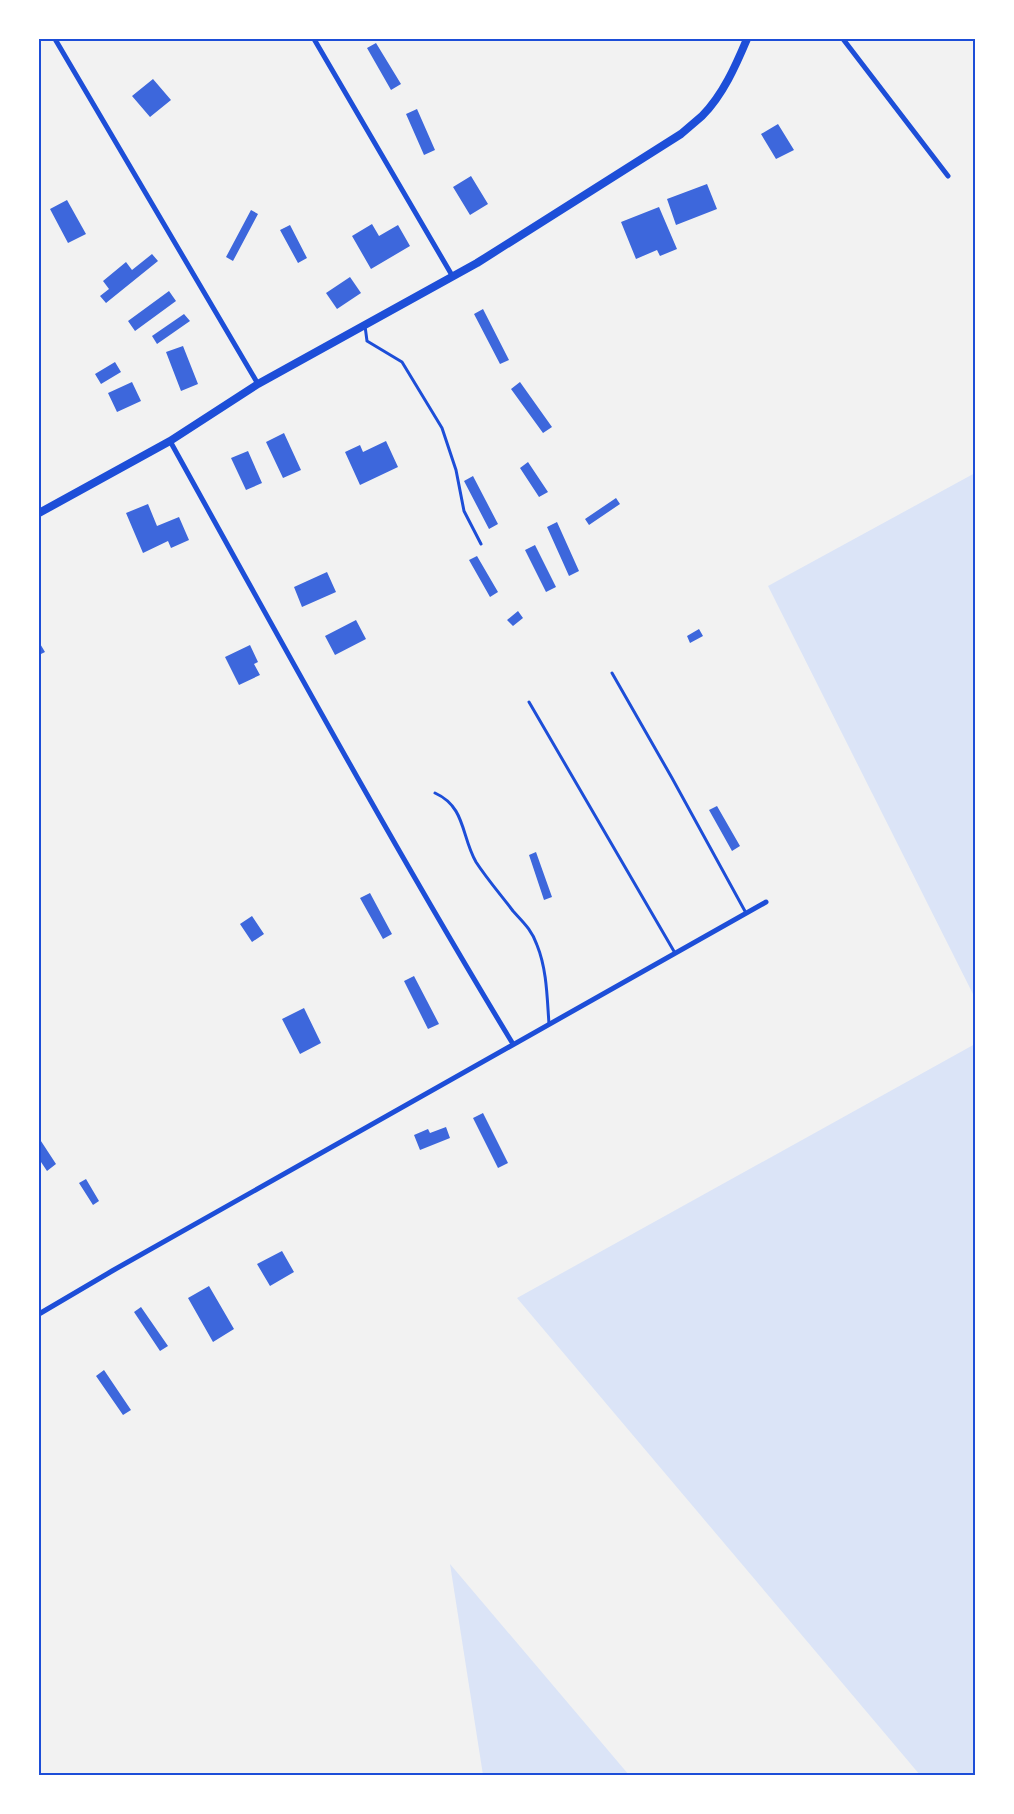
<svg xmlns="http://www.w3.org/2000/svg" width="1014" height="1814" font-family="Karla,sans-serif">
  <rect width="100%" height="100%" fill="#f2f2f2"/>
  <path fill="#dbe4f7" d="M975 473V998L768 586Z
    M975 1044V1775H920L517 1298Z
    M450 1564 629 1775H483Z"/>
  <path fill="#3d67dc" d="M376 43 401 84 391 90 367 48Z
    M153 79 171 100 150 117 132 96Z
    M417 109 435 150 424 155 406 114Z
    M778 124 794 150 776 159 761 134Z
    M471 176 488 204 470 215 453 187Z
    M707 184 717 209 676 225 667 199Z
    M67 200 86 234 68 243 50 209Z
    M659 207 677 249 660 256 657 250 636 259 621 222Z
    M251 210 258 214 233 261 226 257Z
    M372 224 379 236 398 225 410 246 371 269 352 236Z
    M290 225 307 258 298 263 280 230Z
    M152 254 158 261 106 303 100 296 109 289 103 281 126 262 132 270Z
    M350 277 361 293 337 309 326 293Z
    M169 291 176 301 135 331 128 321Z
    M483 309 509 360 500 364 474 314Z
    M184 314 190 321 157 344 152 336Z
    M183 346 198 384 181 391 166 352Z
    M115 362 121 372 101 384 95 374Z
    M132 382 141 401 117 412 108 393Z
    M520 382 552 427 543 433 511 389Z
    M284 433 301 470 283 478 266 442Z
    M386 441 398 467 360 485 345 452 360 445 363 452Z
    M248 451 262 483 246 490 231 458Z
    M528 462 548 492 539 497 520 468Z
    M473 476 498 524 489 529 464 481Z
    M616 498 620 504 589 525 585 519Z
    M148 504 157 526 179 517 189 540 171 548 168 541 143 553 126 513Z
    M557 522 579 571 569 576 547 527Z
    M535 545 556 587 546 592 525 550Z
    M477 556 498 592 490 597 469 560Z
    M327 572 336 592 302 607 294 587Z
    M518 611 523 618 513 626 507 620Z
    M356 620 366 639 335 655 325 636Z
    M699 629 703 636 690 643 687 636Z
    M39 642 45 652 39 655Z
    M250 645 258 662 254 664 260 675 239 685 225 657Z
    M717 806 740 846 732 851 709 810Z
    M536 852 552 897 544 900 529 855Z
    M370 893 392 934 383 939 360 898Z
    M252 916 264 934 252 942 240 924Z
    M414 976 439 1024 428 1029 404 981Z
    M304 1008 321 1043 300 1054 282 1019Z
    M483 1113 508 1163 498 1168 473 1118Z
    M446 1127 450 1138 420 1150 414 1135 428 1129 430 1133Z
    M39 1138 56 1164 47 1171 39 1159Z
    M86 1179 99 1201 93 1205 79 1183Z
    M282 1251 294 1272 270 1286 257 1264Z
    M209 1286 234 1329 213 1342 188 1298Z
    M141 1307 168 1346 160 1351 134 1312Z
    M104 1370 131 1410 123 1415 96 1376Z"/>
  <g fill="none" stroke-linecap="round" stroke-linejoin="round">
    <path stroke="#1d4ed8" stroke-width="3" d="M365 326 367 341 402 362 442 428 456 470 464 511 481 544
      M612 673 672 778 746 913
      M529 702 675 953
      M435 793C466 807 461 836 476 862 487 879 501 895 513 911 523 922 532 930 537 945 547 970 547 997 549 1024"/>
    <path stroke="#1d4ed8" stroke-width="5" d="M55 39 258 384
      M314 39 453 277
      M843 39 948 176
      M170 441C282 643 393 846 513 1044
      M39 1314 112 1271 766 902"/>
    <path stroke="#1d4ed8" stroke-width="8" d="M39 513 170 441 258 384 477 263 681 134C688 128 695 122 702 116 723 95 736 65 747 39"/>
  </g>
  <rect width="1014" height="1814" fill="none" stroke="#ffffff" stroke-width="80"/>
  <rect x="40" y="40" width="934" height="1734" fill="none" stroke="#1d4ed8" stroke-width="2"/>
</svg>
